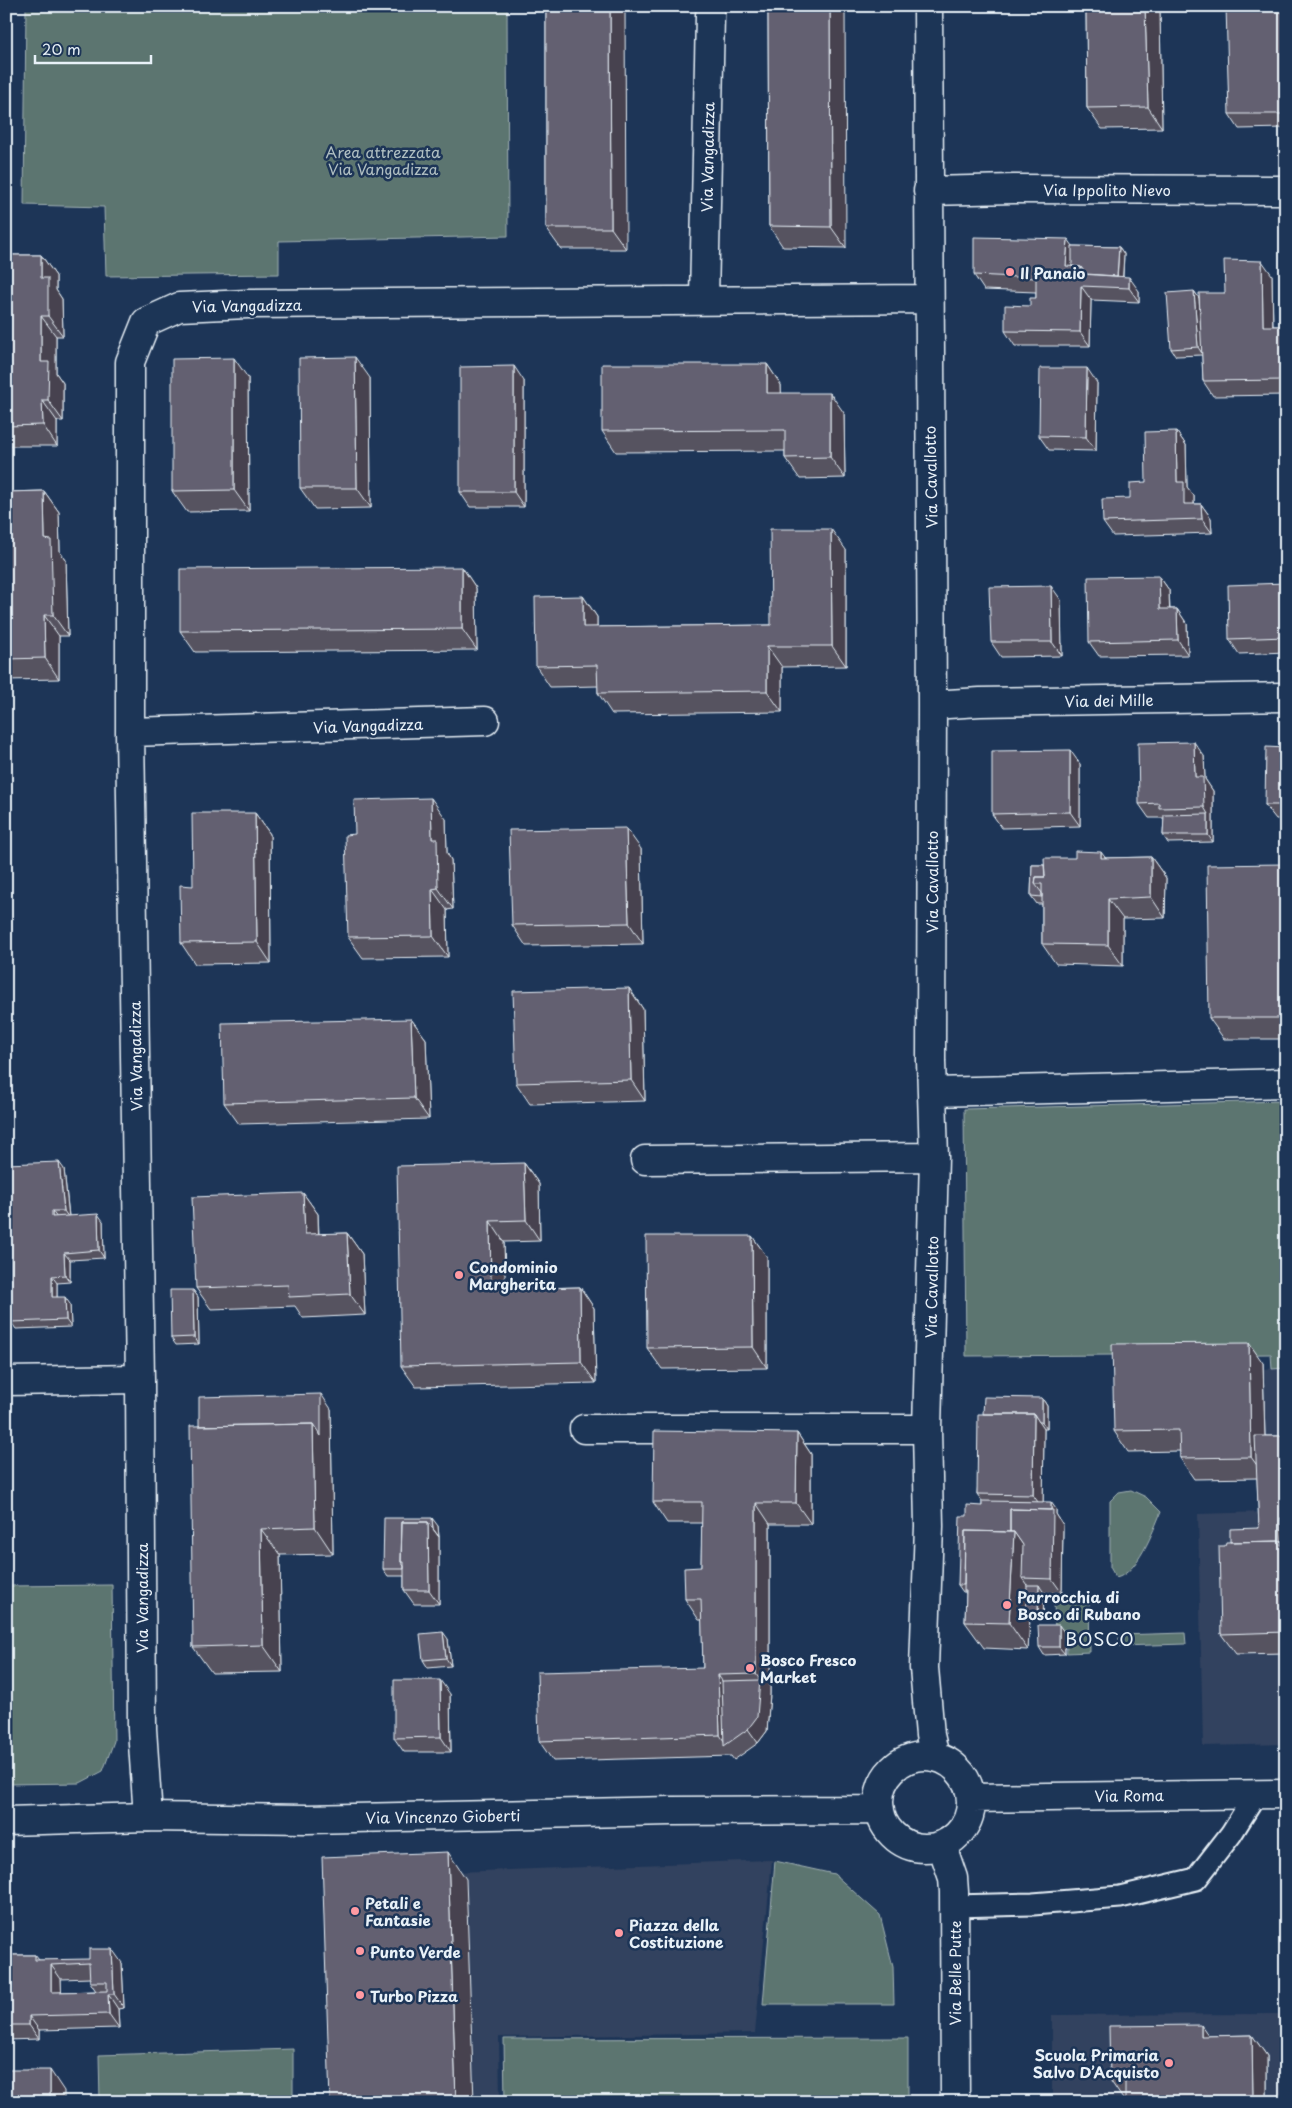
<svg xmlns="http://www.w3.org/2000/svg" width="1292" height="2108" font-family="'Playpen Sans',sans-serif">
  <rect width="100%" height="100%" fill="#1d3557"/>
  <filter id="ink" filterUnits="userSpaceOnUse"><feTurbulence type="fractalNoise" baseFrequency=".02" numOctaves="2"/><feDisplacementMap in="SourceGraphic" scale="10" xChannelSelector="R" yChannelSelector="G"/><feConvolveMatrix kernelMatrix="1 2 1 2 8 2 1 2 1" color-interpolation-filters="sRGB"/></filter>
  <g filter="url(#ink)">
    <path fill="#32425f" d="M1286 1368V1744L1203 1746 1198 1514 1267 1512 1263 1369Z
      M772 1860 755 2033 499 2037 500 2102H331L325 1877Z
      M1280 2014V2025H1286V2102H1052V2015Z"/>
    <path fill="#5b7470" stroke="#a2b2b4" d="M26 6H507L508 236 279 241V274L106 276 104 207 24 205Z
      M1286 1101V1368L1272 1369 1271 1354 966 1356 964 1109Z
      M1131 1490 1146 1497 1161 1512C1153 1531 1138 1573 1116 1578L1110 1567V1501L1119 1492Z
      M112 1585 114 1741 103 1771 80 1783 6 1784V1586Z
      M1089 1602 1090 1652 1067 1653 1066 1630H1055L1054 1603Z
      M1185 1633 1186 1644 1119 1646V1635Z
      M775 1861 834 1874 880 1915 893 1967 894 2004H763Z
      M908 2038V2102H505L504 2039Z
      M293 2049V2102H100L99 2055Z"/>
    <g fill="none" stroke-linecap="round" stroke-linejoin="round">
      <g stroke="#e8f1f8" stroke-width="25">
        <path id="lane" d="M954 1906 1033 1904 1120 1897 1196 1879 1231 1834 1256 1794"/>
      </g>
      <g stroke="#e8f1f8" stroke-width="31">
        <path id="street" d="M928 6 932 705 931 1061 934 1157 927 1429 929 1526 924 1668 930 1735 935 1757
          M928 191 1014 189 1286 190
          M704 299 710 15
          M932 705 980 702 1286 697
          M130 732 485 721
          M933 1092 1286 1083
          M645 1160 934 1157
          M6 1381 140 1379
          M584 1429H927
          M148 1817 142 1729 140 1379 130 732V362L146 322 179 307 248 304 929 299
          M942 1846 953 1878 954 1892 955 2102"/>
      </g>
      <g stroke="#e8f1f8" stroke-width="31">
        <path id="secondary" d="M879 1802a46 46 0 1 1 92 0a46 46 0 1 1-92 0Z
          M972 1798 1286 1794
          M6 1821 148 1817 307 1819 671 1811 880 1810"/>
      </g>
      <use href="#lane" stroke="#1d3557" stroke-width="21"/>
      <use href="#street" stroke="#1d3557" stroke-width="28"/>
      <use href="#secondary" stroke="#1d3557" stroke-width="28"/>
    </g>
    <path fill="#565361" stroke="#e8f1f8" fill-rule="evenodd" d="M546 6 626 249H561L546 228Z
      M768 6 846 248 783 247 769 226Z
      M1086 6H1156L1160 12 1162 128 1102 129 1087 108Z
      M1286 6V128L1239 129 1229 114Z
      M1072 246 1119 247 1124 254 1123 276 1139 291V302L1091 300 1090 346H1015L1005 331 1030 306 1036 298V292L984 290 974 275Z
      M6 255H41L56 276V290L62 299 63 336H56V373L63 383V421H57V446H6Z
      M1272 275 1273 326H1286V395L1213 396 1203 381 1202 355 1176 356 1171 349 1194 291 1199 298 1225 293Z
      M767 364 781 385V393L844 413 845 478 800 479 785 458V451L616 452 602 431Z
      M248 378 249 511 187 512 172 491Z
      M370 378 371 508 315 509 300 488Z
      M524 381V507H470L460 492Z
      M1097 383 1096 451 1049 450 1039 436Z
      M1176 431 1186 445 1187 487 1194 496V504H1201L1211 518 1212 533 1113 536 1103 522 1130 498 1146 482Z
      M44 491 59 512 60 552 66 560 68 636H59V679L6 680V492Z
      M846 550V666L782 667V712L612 714 598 693V686L550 687 536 666 583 596 597 617V627L771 625Z
      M462 567 476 588 477 650 195 652 180 631Z
      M1159 576 1169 590 1170 609H1177L1187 624 1188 655 1099 656 1089 642Z
      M1286 583V652L1239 654 1229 639Z
      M1061 600 1062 656 1001 657 991 642Z
      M1286 748V819H1276L1265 805Z
      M1204 756 1205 779 1213 791V842L1168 843 1163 835 1164 818H1149L1139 804Z
      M1080 764V826L1002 828 992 814Z
      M255 813 270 834 271 963 195 964 181 943 193 886Z
      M446 819 447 853 451 860 453 909 447 910 448 957 363 958 348 937Z
      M641 849 643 944 526 946 512 925Z
      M1151 857 1166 878 1165 918 1123 919V966L1056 964 1042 944V904H1037L1031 896 1032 865H1044L1105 858Z
      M1286 864V1039H1224L1209 1018Z
      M629 988 643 1009 645 1101 530 1104 516 1083Z
      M411 1019 426 1039 429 1119 239 1124 224 1103Z
      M524 1163 539 1184 540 1241 504 1242 505 1289 580 1287 594 1308 596 1383 416 1387 401 1366Z
      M6 1164 64 1169 69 1216 103 1221 104 1258 70 1260V1282L57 1283V1297L70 1304 71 1327 16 1329 11 1322 10 1236H6Z
      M303 1193 318 1214 319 1234 347 1233 362 1254 365 1315 303 1318 295 1306 211 1309 196 1288Z
      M752 1236 767 1257V1368L662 1369 647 1348Z
      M193 1290 198 1297 199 1344 176 1345 171 1338Z
      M1263 1363 1265 1436H1286V1653L1236 1654 1221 1634 1225 1546 1230 1542 1259 1528 1257 1478 1194 1479 1180 1458V1451L1128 1452 1114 1431Z
      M1042 1398 1047 1406V1429H1044L1043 1502 1056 1509V1514L1063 1525 1062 1593H1044L1043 1620H1031L1030 1618 1028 1650 984 1648 965 1622 966 1594 965 1592H963L958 1585 967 1516 982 1506V1501L977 1494 983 1414Z
      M331 1409 333 1554 280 1555 282 1672 212 1673 193 1647 199 1426Z
      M797 1433 811 1454V1524H770V1694L767 1731 758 1743 734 1760 731 1756 553 1761 539 1741 703 1668 702 1620H699L685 1599 701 1567 702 1523H667L653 1502Z
      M438 1526 439 1537V1604H414L404 1590V1576H388L383 1569Z
      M1064 1632 1065 1654 1044 1655 1039 1647Z
      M448 1639 451 1666 428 1668 423 1660Z
      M450 1694 451 1752H404L394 1738Z
      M6 1955H35L39 1960 122 1963 124 2008 118 2009 119 2028 39 2030V2039L6 2040ZM90 1978V1982L96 1991 61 1992V1979Z
      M1252 2035 1267 2056V2102H1125L1110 2080 1209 2036Z"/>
    <path fill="#46434f" stroke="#e8f1f8" d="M610 6H625L626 249 611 228Z
      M830 6H845L846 248 831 227Z
      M1145 6H1156L1160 12 1162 128 1148 107Z
      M1283 6H1286V115L1285 114Z
      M1068 239 1078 253 1077 273 1066 266Z
      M1119 247 1124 254 1122 288 1117 281Z
      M41 255 56 276V290L62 299 63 336 48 316 41 278Z
      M1262 261 1272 275 1273 340 1263 326Z
      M1081 267 1091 281 1081 274Z
      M1129 277 1139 291V302L1129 288Z
      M1081 286 1091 300 1090 346 1080 332Z
      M1194 291 1199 298 1203 355 1198 347Z
      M41 316 56 336V373L63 383V421L48 400 41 362Z
      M355 357 370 378 371 508 357 488Z
      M234 358 248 378 249 511 234 490Z
      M767 364 781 385 782 413 767 393Z
      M514 366 524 381V507L514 492Z
      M1087 368 1097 383 1096 451 1086 437Z
      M830 393 844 413 845 478 830 457Z
      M42 400 57 421V446L43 425Z
      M1176 431 1186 445 1187 487 1194 496V518L1184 504 1177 482Z
      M44 491 59 512 60 552 66 560 68 636 53 615 45 539Z
      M1201 504 1211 518 1212 533 1202 519Z
      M831 529 846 550V666L832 646Z
      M462 567 476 588 477 650 462 629Z
      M1159 576 1169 590 1170 624 1160 609Z
      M1051 586 1061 600 1062 656 1052 642Z
      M583 596 597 617V648L583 627Z
      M1177 609 1187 624 1188 655 1178 640Z
      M44 615 59 636V679L45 658Z
      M767 646 782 667V712L767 691Z
      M1194 742 1204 756 1205 779 1213 791V842L1208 835V814L1204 807 1195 777Z
      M1070 750 1080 764V826L1070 812Z
      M431 798 446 819 447 853 451 860 453 909 438 888 432 839Z
      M255 813 270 834 271 963 257 942Z
      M626 828 641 849 643 944 629 923Z
      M1101 852 1116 872 1101 858Z
      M1151 857 1166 878 1165 918 1151 897Z
      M432 889 447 910 448 957 433 936Z
      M1108 899 1123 919V966L1108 945Z
      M629 988 643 1009 645 1101 631 1080Z
      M411 1019 426 1039 429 1119 414 1098Z
      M59 1162 64 1169 69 1218 64 1211Z
      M524 1163 539 1184 540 1241 526 1220Z
      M303 1193 318 1214 319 1255 305 1234Z
      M52 1211 57 1218 52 1217Z
      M98 1214 103 1221 104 1258 99 1250Z
      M490 1221 504 1242 506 1310 491 1289Z
      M347 1233 362 1254 365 1315 350 1294Z
      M752 1236 767 1257V1368L753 1347Z
      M64 1253 70 1260V1282L65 1275Z
      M52 1276 57 1283V1304L52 1297Z
      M580 1287 594 1308 596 1383 581 1362Z
      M193 1290 198 1297 199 1344 194 1337Z
      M65 1297 70 1304 71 1327 66 1320Z
      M1249 1343 1263 1363 1266 1478 1251 1457Z
      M321 1394 331 1409 333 1554 315 1527 313 1424Z
      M1042 1398 1047 1406V1429L1042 1422Z
      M1034 1414 1044 1429 1043 1509 1033 1495Z
      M797 1433 811 1454V1524L796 1503Z
      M1051 1502 1056 1509V1514L1063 1525 1062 1593 1052 1579Z
      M756 1503 770 1524V1694L767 1731 758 1743 748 1729 760 1680 756 1674Z
      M432 1518 438 1526 439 1537 433 1529Z
      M1280 1518 1286 1526V1554L1281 1548Z
      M428 1522 439 1537V1604L429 1590Z
      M261 1529 280 1555 282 1672 263 1645Z
      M1014 1532 1033 1559 1022 1578 1031 1591 1026 1612 1030 1618 1028 1650 1009 1623Z
      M1039 1585 1044 1593 1043 1620 1038 1613Z
      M1059 1625 1064 1632 1065 1654 1059 1647Z
      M443 1632 448 1639 451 1666 446 1658Z
      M718 1675 732 1696 726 1744 720 1735Z
      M440 1680 450 1694 451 1752 441 1737Z
      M448 1852 466 1879 474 2102H456Z
      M112 1949 122 1963 124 2008 114 1994Z
      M51 1965 61 1979 62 2007 51 1992Z
      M108 1994 118 2009 119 2028 109 2014Z
      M29 2016 39 2030V2039L29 2025Z
      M1201 2025 1216 2046 1201 2036Z
      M1252 2035 1267 2056V2102H1253Z
      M50 2070 64 2091V2102H50Z"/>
    <path fill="#646071" stroke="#e8f1f8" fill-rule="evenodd" d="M546 6H610L611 228H546Z
      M768 6H830L831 227 769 226Z
      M1086 6H1145L1148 107 1087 108Z
      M1226 6H1283L1285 114H1229Z
      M974 237 1068 239 1066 266 1081 267V274L1129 277V288L1081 286 1080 332 1005 331V305L1030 306V298H1036V278L974 275Z
      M1072 246 1119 247 1117 276 1086 274 1081 267 1072 266Z
      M6 255H41V278H48V316H41V362H49L48 400H42L43 425 6 426Z
      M1224 260 1262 261 1263 326H1286V380L1203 381 1199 293H1225Z
      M1194 291 1198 347 1171 349 1167 293Z
      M355 357 357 488H300L299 358Z
      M234 358V490L172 491V359Z
      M602 364H767V393H830V457L785 458V430L602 431Z
      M514 366V492H460V367Z
      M1040 368H1087L1086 437 1039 436Z
      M1176 431 1177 482H1184V504H1201L1202 519 1103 522 1102 499 1130 498V483L1146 482 1145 432Z
      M44 491 45 539 51 540 53 615H44L45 658 6 659V492Z
      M770 529H831L832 646H767V691L598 693 597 665 536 666 535 597 583 596V627L771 625Z
      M462 567V629L180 631V569Z
      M1159 576 1160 609H1177L1178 640 1089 642 1088 577Z
      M1286 583V637L1229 639 1228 585Z
      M1051 586 1052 642H991L989 587Z
      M1194 742 1195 777H1203L1204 807 1159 808V803L1139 804 1138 743Z
      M1266 747 1286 748V805H1265Z
      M1070 750V812L992 814V751Z
      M431 798 432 839H437L438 888 432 889 433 936 348 937 345 835 355 834 354 800Z
      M192 813H255L257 942 181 943 180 885 193 886Z
      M1208 814V835H1163L1164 815Z
      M626 828 629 923 512 925 509 830Z
      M1075 851 1101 852V858L1151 857V897L1108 899V945L1042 944V884H1035L1036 877H1045L1044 858H1075Z
      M1286 864V1018H1209L1207 865Z
      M1032 865H1044L1045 877H1036L1035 884 1042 893V897L1031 896Z
      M629 988 631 1080 516 1083 513 991Z
      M411 1019 414 1098 224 1103 222 1023Z
      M59 1162 64 1211H52V1217L98 1214 99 1250 64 1253 65 1275 52 1276V1297H65L66 1320 11 1322 10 1228H6V1164Z
      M524 1163 526 1220 490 1221 491 1289 580 1287 581 1362 401 1366 397 1166Z
      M303 1193 305 1234 347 1233 350 1294 289 1297 288 1285 196 1288 192 1197Z
      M646 1236H752L753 1347 647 1348Z
      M170 1290H193L194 1337 171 1338Z
      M1249 1343 1251 1457 1180 1458 1179 1430 1114 1431 1112 1344Z
      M321 1394V1436L313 1424 199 1426V1397Z
      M984 1397 1042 1398V1422H1039L1034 1414H983Z
      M978 1414H1034L1033 1495 977 1494Z
      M313 1424 315 1527 261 1529 263 1645 193 1647 190 1426Z
      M654 1431 797 1433 796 1503H756V1674L718 1675 720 1735 539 1741 537 1672 703 1668 701 1599H685L684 1568 701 1567 702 1502H653Z
      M1255 1436H1286V1518H1280L1281 1541 1230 1542V1529L1259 1528Z
      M982 1501 1051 1502V1510L1010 1509V1532L965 1531 964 1585H958L960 1516H967V1505L982 1506Z
      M1010 1509 1053 1510 1052 1579 1022 1578 1023 1545 1014 1532H1010Z
      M384 1518H432L433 1529 428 1522H402L401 1562 404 1566V1569H383Z
      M402 1522H428L429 1590H404V1562H401Z
      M965 1531 1014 1532 1009 1623 965 1622 966 1591H964Z
      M1282 1541 1281 1545H1286V1632L1221 1634 1219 1546H1225L1226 1542Z
      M1027 1585H1039L1038 1613 1026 1612Z
      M1038 1625H1059V1647H1039Z
      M443 1632 446 1658 423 1660 420 1634Z
      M394 1680H440L441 1737 394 1738Z
      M760 1680 757 1717 748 1729 724 1746 722 1681Z
      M448 1852 456 2102H330L322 1857Z
      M1283 1867H1286V1964L1284 1965Z
      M89 1949H112L114 1994H108L109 2014 29 2016V2025H6V1955H35V1960L89 1959ZM89 1963 90 1982H107V1991L51 1992V1965Z
      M1201 2025V2036L1252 2035 1253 2102H1125V2080H1110L1109 2026Z
      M6 2070H50V2102H6Z"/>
  </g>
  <g fill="#ff9aa2" stroke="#1d3557" stroke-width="2">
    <circle cx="1010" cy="272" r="5"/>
    <circle cx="459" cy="1275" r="5"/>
    <circle cx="1007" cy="1605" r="5"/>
    <circle cx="750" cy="1668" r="5"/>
    <circle cx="355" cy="1911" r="5"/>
    <circle cx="619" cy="1933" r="5"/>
    <circle cx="360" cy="1951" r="5"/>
    <circle cx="360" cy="1995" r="5"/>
    <circle cx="1169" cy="2063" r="5"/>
  </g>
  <g text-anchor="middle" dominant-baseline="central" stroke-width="5" stroke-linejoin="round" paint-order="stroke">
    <g font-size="15" fill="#b0bfc2" stroke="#1d3557">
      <text x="383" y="151">Area attrezzata<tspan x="383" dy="17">Via Vangadizza</tspan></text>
    </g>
    <g font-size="15" fill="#e8f1f8" stroke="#1d3557">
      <text transform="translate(707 157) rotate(-89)">Via Vangadizza</text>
      <text x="1107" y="189">Via Ippolito Nievo</text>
      <text transform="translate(247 305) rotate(-1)">Via Vangadizza</text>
      <text transform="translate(930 477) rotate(-91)">Via Cavallotto</text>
      <text transform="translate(1109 700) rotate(-1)">Via dei Mille</text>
      <text transform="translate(368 725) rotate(-2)">Via Vangadizza</text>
      <text transform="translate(931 882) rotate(-90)">Via Cavallotto</text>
      <text transform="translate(135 1056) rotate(-91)">Via Vangadizza</text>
      <text transform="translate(931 1287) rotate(-89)">Via Cavallotto</text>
      <text transform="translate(141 1598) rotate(-90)">Via Vangadizza</text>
      <text transform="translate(1129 1795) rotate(-1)">Via Roma</text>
      <text transform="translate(443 1816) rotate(-1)">Via Vincenzo Gioberti</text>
      <text transform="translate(954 1973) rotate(-90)">Via Belle Putte</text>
    </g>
    <g font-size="15" font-weight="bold" fill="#e8f1f8" stroke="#1d3557" text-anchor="start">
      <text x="1020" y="272">Il Panaio</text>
      <text x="469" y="1266">Condominio<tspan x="469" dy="17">Margherita</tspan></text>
      <text x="1017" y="1596">Parrocchia di<tspan x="1017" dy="17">Bosco di Rubano</tspan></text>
      <text x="760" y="1659">Bosco Fresco<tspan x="760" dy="17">Market</tspan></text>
      <text x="365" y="1902">Petali e<tspan x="365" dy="17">Fantasie</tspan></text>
      <text x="629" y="1924">Piazza della<tspan x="629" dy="17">Costituzione</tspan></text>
      <text x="370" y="1951">Punto Verde</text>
      <text x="370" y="1995">Turbo Pizza</text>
      <text x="1159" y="2054" text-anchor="end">Scuola Primaria<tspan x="1159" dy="17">Salvo D’Acquisto</tspan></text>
    </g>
    <g font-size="18" letter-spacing="1" fill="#e8f1f8" stroke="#1d3557">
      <text x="1100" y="1638">BOSCO</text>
    </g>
  </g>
  <rect width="1292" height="2108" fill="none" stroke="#1d3557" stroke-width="25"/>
  <rect x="12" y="12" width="1267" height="2083" fill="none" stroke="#e8f1f8" stroke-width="2" filter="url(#ink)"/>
  <path d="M35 55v8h116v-8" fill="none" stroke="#e8f1f8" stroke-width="2.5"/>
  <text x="42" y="55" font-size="15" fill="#e8f1f8" stroke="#1d3557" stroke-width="4" paint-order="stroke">20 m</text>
</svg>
